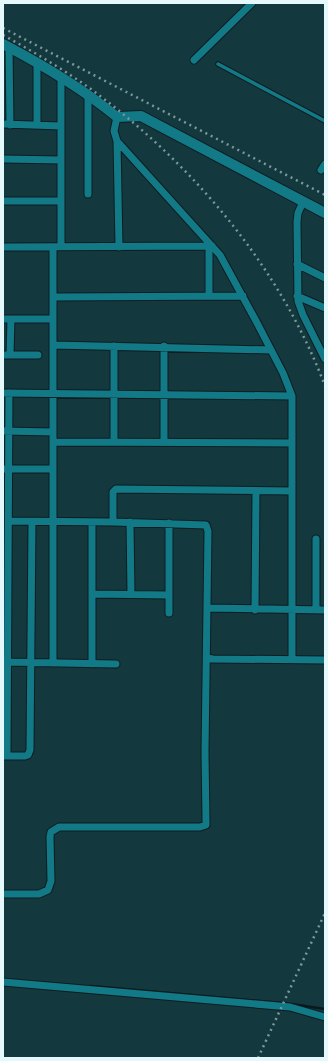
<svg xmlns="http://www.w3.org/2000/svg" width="328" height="1061" font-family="'PT Sans',sans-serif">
  <rect width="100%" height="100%" fill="#13393e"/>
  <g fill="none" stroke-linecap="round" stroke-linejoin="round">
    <path stroke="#081a1d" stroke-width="2.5" d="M91 986 282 1003
      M292 1004 325 1009"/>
    <g stroke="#0e1d20" stroke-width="5.5">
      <path id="lane" d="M218 64 325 121"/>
    </g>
    <g stroke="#0e1d20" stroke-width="9">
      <path id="street" d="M9 47 10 125
        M194 60 252 3
        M117 117 114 131 117 141 220 255 256 321 283 373 292 396V659
        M3 124 61 126
        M37 125V63
        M117 141 119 247
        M3 159 61 160
        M321 170 325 164
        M88 194V95
        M3 201H61
        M303 202 298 213 297 222 298 301 303 315 325 359
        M61 246V77
        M209 246V296
        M3 247 212 246
        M53 247V663
        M297 264 325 278
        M297 296 325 308
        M53 297 243 296
        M3 319H53
        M54 345 271 350
        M3 355H38
        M10 355 11 319
        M3 393 292 396
        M3 431 53 432
        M53 442 292 443
        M114 442V346
        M164 442V346
        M3 469H53
        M92 522V664
        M113 522V492L116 489 292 491
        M130 522 131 594
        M169 523V613
        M316 539V610
        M92 594 169 595
        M207 608 325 610
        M255 610 256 491
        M207 658 213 659 325 660
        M5 662 116 664
        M3 756H25L28 755 30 750 32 522
        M7 756 9 393
        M3 894H39L48 890 51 881 50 837 51 832 59 827H200L206 825V820L205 752 208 531 206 525 113 522 9 521
        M3 982 290 1007 325 1017"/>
    </g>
    <g stroke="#0e1d20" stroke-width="12">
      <path id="secondary" d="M3 44C43 65 82 88 117 117L141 116 325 213"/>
    </g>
    <use href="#lane" stroke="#127987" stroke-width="3.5"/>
    <use href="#street" stroke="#127987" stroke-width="7"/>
    <use href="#secondary" stroke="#127987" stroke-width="10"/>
    <path stroke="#7b989c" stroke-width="2.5" stroke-dasharray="2 4" stroke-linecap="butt" d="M3 28 325 195
      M3 35C32 51 61 68 88 87 191 162 280 266 325 386
      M258 1058 325 913"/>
  </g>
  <rect width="328" height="1061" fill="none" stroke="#e5f9fc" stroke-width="8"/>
</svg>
